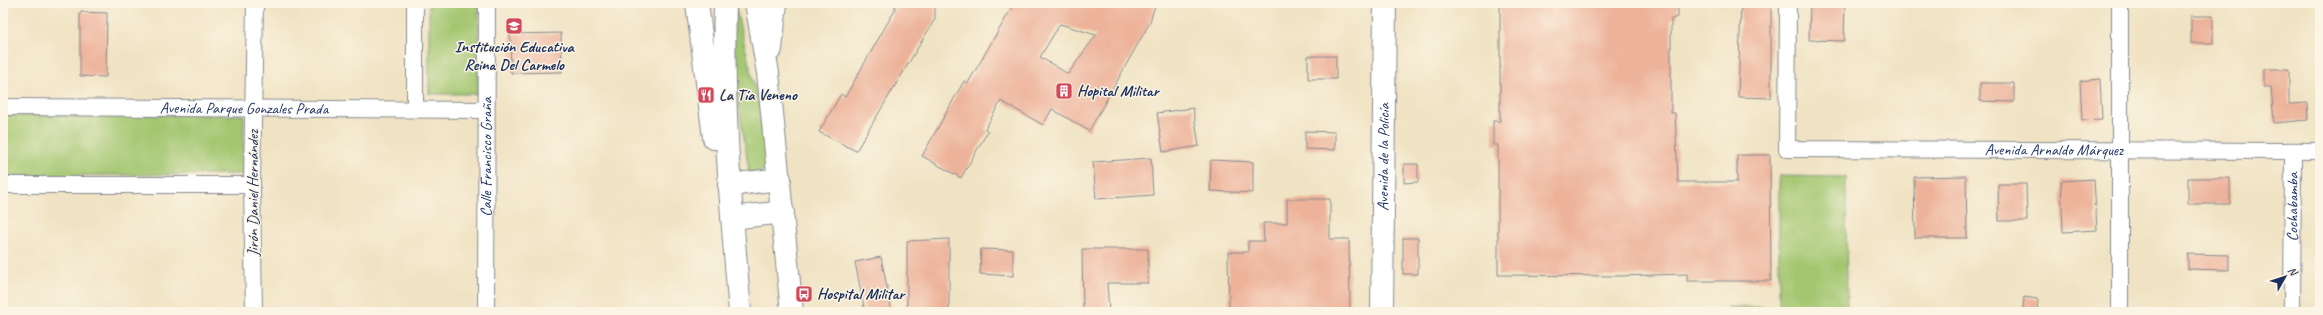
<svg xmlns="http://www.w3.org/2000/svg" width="2323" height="315" font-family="Caveat,sans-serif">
  <rect width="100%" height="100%" fill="#fcf5e5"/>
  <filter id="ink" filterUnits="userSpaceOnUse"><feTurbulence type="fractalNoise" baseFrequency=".025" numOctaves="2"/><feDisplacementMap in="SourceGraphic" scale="8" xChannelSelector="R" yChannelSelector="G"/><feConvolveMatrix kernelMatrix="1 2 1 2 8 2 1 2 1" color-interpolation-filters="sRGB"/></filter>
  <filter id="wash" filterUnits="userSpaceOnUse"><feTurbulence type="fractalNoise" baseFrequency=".012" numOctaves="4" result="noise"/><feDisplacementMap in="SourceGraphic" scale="16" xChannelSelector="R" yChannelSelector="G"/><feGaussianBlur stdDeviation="0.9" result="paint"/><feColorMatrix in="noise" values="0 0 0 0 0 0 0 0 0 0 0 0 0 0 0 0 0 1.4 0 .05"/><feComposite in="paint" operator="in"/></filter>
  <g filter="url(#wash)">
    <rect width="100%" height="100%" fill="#f0e3c3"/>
    <path fill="#a3c66f" stroke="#5f7a66" d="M429 3H479L478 94H429Z
      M735 5 764 126 766 166 763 171 754 173 749 171 734 77Z
      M3 115H244L243 174 3 176Z
      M1779 176 1846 177 1847 312H1728V307H1779Z"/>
    <g id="blocks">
      <path fill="#edb29a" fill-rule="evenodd" d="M895 3H935V19L856 151 819 132 841 94 845 97 895 10Z
        M1011 3H1156L1149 24 1089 131 1052 109 1043 125 1001 101 985 129 988 131 961 178 922 156 964 81 968 83 1011 9ZM1060 24 1096 35 1068 74 1040 57Z
        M1500 3H1678V17L1671 19V113H1675L1678 182H1737V155H1770L1771 281H1687V274L1618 276 1498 275V145H1493V121H1500Z
        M1741 3H1771V98L1738 97Z
        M1810 3H1845L1844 41 1809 40Z
        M80 12 107 13 106 77 80 76Z
        M2191 16H2213V43H2191Z
        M561 33 562 72 511 73 510 34Z
        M1308 56H1336V79H1308Z
        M2264 69H2289V104L2307 103 2308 120 2274 123 2271 87H2264Z
        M2100 79 2102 119 2082 120 2080 81Z
        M1980 83H2014V102L1980 101Z
        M1193 108 1199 146 1163 152 1157 113Z
        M1305 131 1335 132V150L1305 149Z
        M1151 158 1153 195 1096 199 1093 162Z
        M1211 160 1253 162V193L1210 191Z
        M1404 164H1418V182L1404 183Z
        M1966 176 1967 238H1915L1914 177Z
        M2188 178H2230V204H2188Z
        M2094 179 2097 230 2063 232 2061 181Z
        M1998 184H2026L2027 221H1999Z
        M1287 199H1330V239H1349L1350 312H1229L1228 252H1248V241H1264L1263 223H1287Z
        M1403 238H1418V274H1403Z
        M949 239V312H907V241Z
        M981 249 1013 250V276L980 274Z
        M1082 249H1148V283H1107L1109 312H1083Z
        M2188 254 2229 255V270L2188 269Z
        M881 257 892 312H865L855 262Z
        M2024 297 2038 299 2037 312H2023Z"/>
    </g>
  </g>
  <g filter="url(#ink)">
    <use href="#blocks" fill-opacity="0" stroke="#868990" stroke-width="1"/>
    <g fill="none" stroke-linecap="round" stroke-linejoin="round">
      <g stroke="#868990" stroke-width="18">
        <g id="street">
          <path d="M415 3V108"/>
          <path id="s1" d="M1788 3 1787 149 2320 151"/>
          <path id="s2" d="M3 107 485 110"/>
          <path d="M3 185H252"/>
          <path d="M254 312 252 185 255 3"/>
          <path id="s3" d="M486 312 487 3"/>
          <path d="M2120 312V3"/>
          <path id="s4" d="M2292 312 2293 151"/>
        </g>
      </g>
      <g stroke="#868990" stroke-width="24">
        <g id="secondary">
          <path id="s5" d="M1382 312 1385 3"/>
        </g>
      </g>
      <g stroke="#868990" stroke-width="24">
        <path id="primary" d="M697 3 714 138
          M725 3C722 106 731 209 740 312
          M756 3 768 73 792 312
          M771 49 776 3
          M729 185 780 179
          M732 218 783 212"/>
      </g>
      <use href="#street" stroke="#fff" stroke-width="16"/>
      <use href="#secondary" stroke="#fff" stroke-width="22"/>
      <use href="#primary" stroke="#fff" stroke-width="22"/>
    </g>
  </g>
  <defs>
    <g id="school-square" transform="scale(0.9)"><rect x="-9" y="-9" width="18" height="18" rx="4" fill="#d1495b" stroke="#fcf5e5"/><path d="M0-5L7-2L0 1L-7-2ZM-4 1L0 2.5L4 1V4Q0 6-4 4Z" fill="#fff"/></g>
    <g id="building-square" transform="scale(0.9)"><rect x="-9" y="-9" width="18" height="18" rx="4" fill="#d1495b" stroke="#fcf5e5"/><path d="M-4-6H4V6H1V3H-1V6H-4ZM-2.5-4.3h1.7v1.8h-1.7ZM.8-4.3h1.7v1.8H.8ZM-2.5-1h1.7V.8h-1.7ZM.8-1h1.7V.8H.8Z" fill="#fff"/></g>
    <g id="restaurant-square" transform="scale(0.9)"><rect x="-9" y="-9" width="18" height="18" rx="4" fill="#d1495b" stroke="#fcf5e5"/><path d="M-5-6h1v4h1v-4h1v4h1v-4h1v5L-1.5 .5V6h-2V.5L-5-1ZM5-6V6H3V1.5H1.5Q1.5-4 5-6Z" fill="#fff"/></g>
    <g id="bus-square" transform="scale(0.9)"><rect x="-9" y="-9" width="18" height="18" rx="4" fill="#d1495b" stroke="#fcf5e5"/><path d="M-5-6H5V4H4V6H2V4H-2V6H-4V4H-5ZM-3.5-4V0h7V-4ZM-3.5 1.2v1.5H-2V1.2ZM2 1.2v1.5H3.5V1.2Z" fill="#fff"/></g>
  </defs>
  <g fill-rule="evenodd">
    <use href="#school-square" x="514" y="26"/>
    <use href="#building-square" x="1064" y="91"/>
    <use href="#restaurant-square" x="706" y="95"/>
    <use href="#bus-square" x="804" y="294"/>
  </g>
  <g text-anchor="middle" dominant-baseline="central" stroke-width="3" stroke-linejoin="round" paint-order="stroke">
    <g font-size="16" font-weight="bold" fill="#1b2f5e" stroke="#fcf5e5" text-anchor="start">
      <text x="514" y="47" text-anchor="middle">Institución Educativa<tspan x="514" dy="18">Reina Del Carmelo</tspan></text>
      <text x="1077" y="91">Hopital Militar</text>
      <text x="719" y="95">La Tía Veneno</text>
      <text x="817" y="294">Hospital Militar</text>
    </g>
    <g font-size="16" fill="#1b2f5e" stroke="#fcf5e5">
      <text stroke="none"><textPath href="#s2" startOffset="241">Avenida Parque Gonzales Prada</textPath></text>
      <text stroke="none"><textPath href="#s1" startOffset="413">Avenida Arnaldo Márquez</textPath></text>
      <text stroke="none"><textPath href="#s3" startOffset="155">Calle Francisco Graña</textPath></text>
      <text stroke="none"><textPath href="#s5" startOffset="155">Avenida de la Policía</textPath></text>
      <text transform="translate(253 193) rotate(-90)">Jirón Daniel Hernández</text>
      <text stroke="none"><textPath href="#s4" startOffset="105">Cochabamba</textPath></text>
    </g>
  </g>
  <rect width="2323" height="315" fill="none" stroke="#fcf5e5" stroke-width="16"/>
  <g transform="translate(2285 277) rotate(51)" stroke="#fcf5e5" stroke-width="3" paint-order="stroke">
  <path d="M0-3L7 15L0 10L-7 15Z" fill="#1b2f5e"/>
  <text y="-6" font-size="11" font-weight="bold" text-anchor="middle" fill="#1b2f5e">N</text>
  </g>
</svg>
